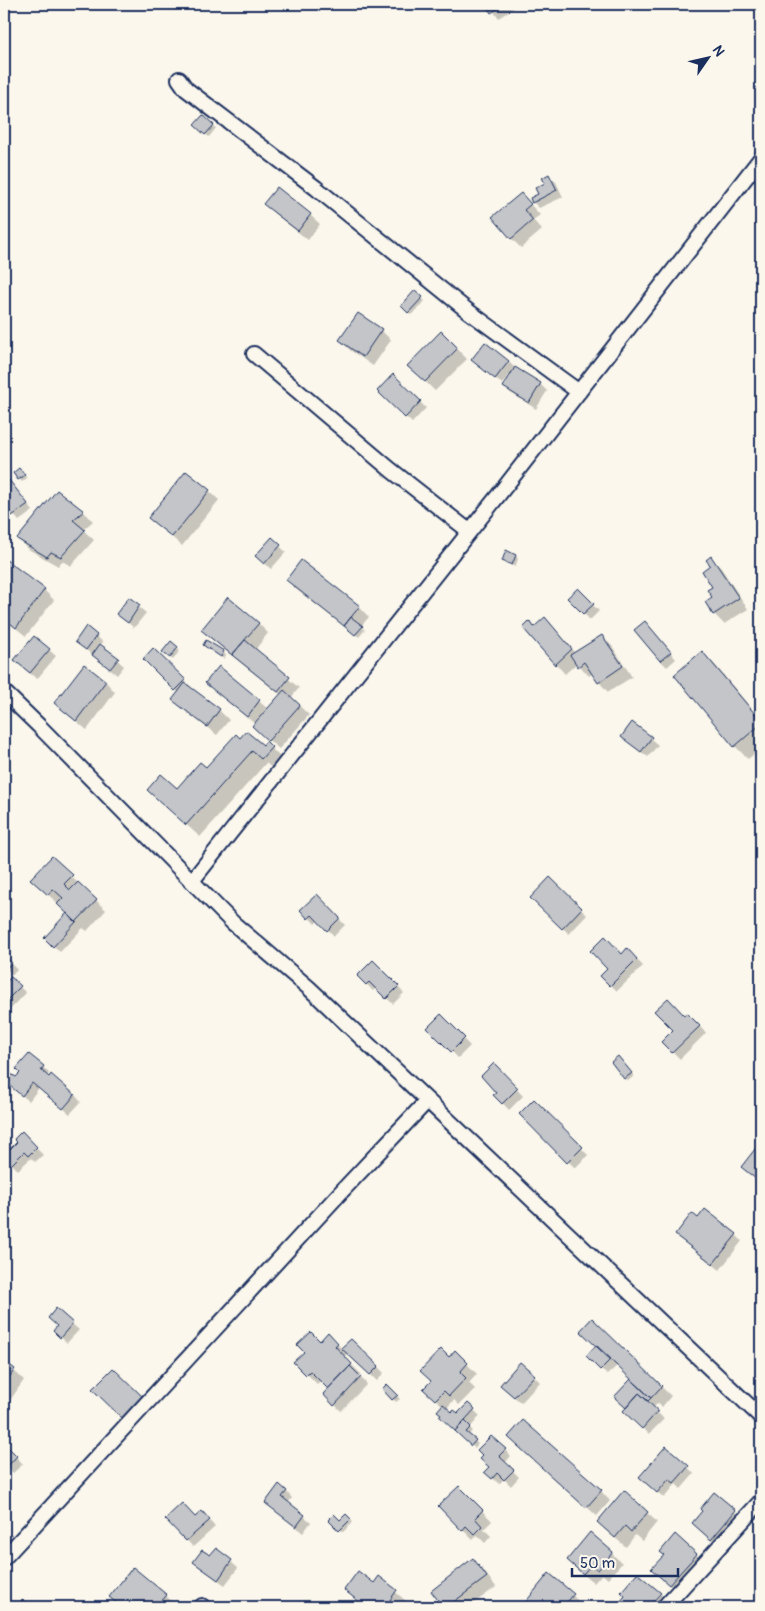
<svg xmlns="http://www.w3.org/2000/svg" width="765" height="1611" font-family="Pangolin,sans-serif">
  <rect width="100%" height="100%" fill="#fbf7ec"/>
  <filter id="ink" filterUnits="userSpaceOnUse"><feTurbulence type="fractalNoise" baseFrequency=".02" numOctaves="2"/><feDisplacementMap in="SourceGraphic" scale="10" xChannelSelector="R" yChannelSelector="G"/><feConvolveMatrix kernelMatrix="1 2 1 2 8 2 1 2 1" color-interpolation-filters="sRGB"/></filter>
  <g filter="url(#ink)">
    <path fill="#0003" d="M486 4H519L499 18Z
      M203 116 216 128 209 137 195 125Z
      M549 176 556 182 563 197 539 208 533 202 540 195Z
      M521 194 540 215 533 220 542 230 521 248 511 238Z
      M265 204 310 215 320 224 308 240 275 214Z
      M416 292 425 301 411 315 403 306Z
      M381 330 391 340 373 366 350 350 340 340Z
      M441 333 467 359 435 391 409 366Z
      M508 361 515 368 540 384 547 391 536 409 511 393 504 387 511 376 509 375 502 384 479 366Z
      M393 376 426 408 412 423 379 391Z
      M22 472 27 478 22 482 14 473Z
      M9 481 33 511 19 521 4 503V485Z
      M209 491 219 500 182 546 150 518Z
      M58 492 83 511 93 521 83 530 94 540 71 566 62 561 58 566 28 549 18 539Z
      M272 539 286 552 271 569 263 562Z
      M516 556 518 559 515 567 503 560Z
      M711 558 721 568 748 609 724 624 714 614V587Z
      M6 560 44 590 54 600 26 636 4 619V563Z
      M302 562 359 607 369 617 361 626 365 630 359 637 297 590 287 580Z
      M578 590 599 611 590 620 569 598Z
      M129 599 146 613 134 628 118 614Z
      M258 623 268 633 255 650 299 688 291 698 309 715 279 749 263 735 255 724 217 692 219 668 268 709 281 695 213 640 203 630Z
      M87 628 103 642 100 645 124 666 117 675 76 642Z
      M535 628 554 629 576 654 602 636 612 646 632 677 608 692 599 682 593 673 589 676 577 663 565 674 556 664Z
      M651 629 676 659 667 667 660 660Z
      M171 643 180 650 173 660 167 655Z
      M207 648 223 652 226 655 224 659Z
      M49 650 56 656 37 679 22 667Z
      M153 650 191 687 190 688 219 710 229 720 217 735 184 710 174 700 179 693 145 659Z
      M702 652 715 665 761 720V748L748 759 735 746Z
      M84 666 106 682 115 692 87 730 66 713 56 703Z
      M633 724 658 745 648 757 629 743Z
      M240 739 263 747 271 748 284 761 275 771 266 763 200 837 162 803 206 769Z
      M4 799 11 806 4 815Z
      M52 858 106 910 87 931 83 928 60 952 46 938 69 914 42 889Z
      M550 879 587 915 569 934 532 898Z
      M317 896 345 925 334 936 319 920 315 924 302 910Z
      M627 950 643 966 617 991 602 976Z
      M4 956 17 970 12 975 4 966Z
      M373 962 404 993 393 1004 376 988 373 991 359 976Z
      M11 978 26 993 4 1016V986Z
      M687 1014 706 1033 680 1059 663 1042Z
      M441 1016 470 1046 458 1058 429 1028Z
      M621 1060 634 1076 628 1081 612 1062Z
      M494 1065 523 1096 509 1110 495 1095 498 1093Z
      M43 1067 49 1073 47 1076 75 1095 81 1102 70 1114 39 1088 29 1101 13 1088 16 1079 21 1073Z
      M534 1101 588 1155 575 1168 521 1114Z
      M28 1139 43 1155 35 1162 31 1158 18 1170 4 1156Z
      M698 1220 736 1235 742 1241 720 1270 683 1241Z
      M56 1310 79 1330 67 1343 54 1331 58 1327Z
      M592 1320 671 1396 662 1407 658 1403 653 1408 664 1419 649 1434 625 1411 627 1408 633 1379 618 1365 607 1375 588 1356 598 1346Z
      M328 1334 342 1349 351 1340 384 1373 377 1381 348 1353 344 1357 361 1374 359 1376 367 1384 341 1411 324 1394 330 1389 321 1380 317 1384 295 1362 320 1343Z
      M455 1352 477 1374 469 1383 475 1389 459 1405 454 1400 446 1409 452 1414 459 1415 474 1410 480 1416 470 1428 473 1431 468 1435 478 1444 475 1448 447 1423 443 1406 425 1389Z
      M4 1362 24 1380 4 1409Z
      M113 1369 151 1408 133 1427 94 1389Z
      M534 1376 540 1382 521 1403 508 1391Z
      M387 1386 400 1399 396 1402 384 1389Z
      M6 1447 23 1464 13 1473 4 1464V1449Z
      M519 1447 601 1491 610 1501 597 1516Z
      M505 1450 511 1456 505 1463 519 1477 511 1486 504 1479 499 1484 486 1472 490 1468 481 1458Z
      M688 1467 694 1474 681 1489 676 1484 664 1498 647 1483Z
      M459 1487 492 1521 484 1529 491 1536 485 1543 477 1535 473 1540 439 1506Z
      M286 1491 292 1498 288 1503 311 1522 303 1533 266 1503Z
      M624 1492 657 1522 642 1541 635 1535 626 1547 608 1532Z
      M714 1494 745 1521 722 1549 703 1533Z
      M202 1512 215 1527 193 1547 167 1519 195 1518Z
      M346 1516 353 1522 343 1532 330 1520 340 1522Z
      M590 1534 622 1563 608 1579 602 1574 594 1583 578 1570Z
      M216 1549 238 1568 225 1585 201 1568Z
      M696 1555 706 1564 679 1594 663 1579Z
      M473 1560 483 1570 496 1587 469 1607H445L432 1591Z
      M549 1575 583 1605 581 1607H529L526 1604Z
      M379 1578 406 1601 401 1607H365L346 1590 374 1585Z
      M660 1594 670 1604 666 1607H618L627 1597Z
      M166 1596 176 1605 174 1607H122L111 1597Z"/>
    <path fill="#c3c5c9" stroke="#1b2f5e" d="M485 4H504L491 13Z
      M203 115 214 125 205 135 194 125Z
      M549 174 557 190 532 203 530 198 538 194 535 188 545 183 542 178Z
      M277 187 311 214 298 231 263 204Z
      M521 193 531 204 524 210 533 220 511 239 492 217Z
      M415 290 423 297 408 313 401 306Z
      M358 313 382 329 363 357 339 340Z
      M441 331 458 348 425 382 407 366Z
      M485 342 509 361 495 379 471 360Z
      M515 367 541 383 529 403 503 387Z
      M393 374 421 401 405 418 377 391Z
      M19 468 25 475 18 480 13 473Z
      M186 471 210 490 172 537 148 518Z
      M9 480 28 504 12 516 4 505V484Z
      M57 490 84 511 73 520 85 530 61 557 51 552 47 557 17 539Z
      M272 537 281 545 264 564 255 556Z
      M506 550 516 555 512 565 502 561Z
      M711 556 739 598 713 615 705 602 712 597 707 590 712 587 702 571 710 565 706 560Z
      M5 559 45 589 16 628 4 618V561Z
      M301 560 360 606 344 626 286 580Z
      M578 588 594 604 583 614 567 598Z
      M129 597 140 605 128 623 116 614Z
      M228 597 259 623 232 655 201 630Z
      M351 617 363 626 355 635 344 626Z
      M545 617 572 649 555 665 523 628 530 621 534 627Z
      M645 621 671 652 660 661 634 630Z
      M86 626 97 635 86 650 75 642Z
      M602 635 623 666 598 683 584 662 578 667 570 655Z
      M34 636 50 649 30 673 14 660Z
      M206 640 224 651 221 657 203 645Z
      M245 640 290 677 278 692 232 655Z
      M171 641 178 647 170 658 162 652Z
      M100 644 119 658 110 669 92 655Z
      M153 648 186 680 175 691 143 659Z
      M702 651 761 721V724L734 747 674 675Z
      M84 664 106 681 76 721 54 703Z
      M219 666 260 700 247 717 205 683Z
      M185 683 220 709 207 727 172 700Z
      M284 690 300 705 268 741 252 726Z
      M632 722 652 737 641 752 621 737Z
      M246 731 263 745 266 741 272 747 261 759 252 751 186 825 147 790 161 774 177 788 200 762 206 767 236 734 240 738Z
      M52 856 73 875 64 884 70 890 78 882 97 900 76 922 57 904 63 898 53 889 48 895 30 879Z
      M550 877 582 908 562 929 530 898Z
      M317 894 340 918 327 931 312 915 308 919 300 910Z
      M67 913 76 922 53 947 44 938Z
      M605 936 622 954 627 948 637 959 610 986 600 976 607 969 590 951Z
      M4 954 12 963 5 969 4 968Z
      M373 960 399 986 386 999 369 982 366 985 357 976Z
      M11 977 21 986 4 1003V984Z
      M668 998 684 1015 687 1013 700 1026 672 1053 661 1042 673 1030 654 1011Z
      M441 1014 465 1038 451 1052 427 1028Z
      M29 1054 44 1066 41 1070 49 1077 51 1074 75 1095 63 1109 32 1083 22 1096 4 1081 11 1074 16 1077 20 1073 16 1069Z
      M618 1056 632 1073 624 1079 611 1062Z
      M494 1063 518 1088 502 1104 493 1095 496 1093 481 1076Z
      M534 1099 583 1147 567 1163 519 1114Z
      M22 1131 37 1147 28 1156 24 1152 11 1165 4 1157V1155L17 1142 14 1139Z
      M759 1144 761 1146V1183L741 1167Z
      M705 1209 737 1234 713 1264 675 1235 692 1213 698 1218Z
      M56 1308 73 1323 60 1338 53 1331 57 1326 48 1318Z
      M592 1318 662 1386 651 1398 580 1331Z
      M311 1332 320 1341 328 1332 338 1343 335 1346 352 1364 328 1389 310 1371 306 1375 293 1362 304 1352 297 1345Z
      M351 1339 379 1366 370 1375 341 1348Z
      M596 1345 611 1359 600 1370 586 1356Z
      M441 1349 449 1357 455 1350 468 1363 460 1372 466 1378 449 1396 444 1391 435 1400 423 1389 431 1381 420 1371Z
      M4 1361 15 1369 4 1385Z
      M520 1362 535 1375 514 1397 500 1385Z
      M350 1366 361 1377 334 1406 323 1394Z
      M113 1368 143 1397 122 1418 92 1389Z
      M631 1379 651 1398 648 1401 639 1393 626 1408 614 1397Z
      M387 1384 398 1395 392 1400 382 1389Z
      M639 1393 658 1411 642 1429 623 1411Z
      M468 1403 475 1409 455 1431 439 1416 441 1414 437 1411 443 1404 452 1412 454 1410 458 1413Z
      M523 1420 602 1490 586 1508 508 1437Z
      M465 1421 471 1427 466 1432 476 1440 471 1446 455 1431Z
      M491 1436 506 1449 499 1456 514 1470 504 1480 497 1473 492 1479 484 1472 489 1467 479 1458 482 1455 477 1450Z
      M6 1445 17 1456 6 1468 4 1466V1447Z
      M666 1446 689 1466 674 1483 669 1479 657 1493 639 1477Z
      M279 1484 287 1491 282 1497 305 1515 296 1527 265 1503Z
      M459 1486 483 1510 475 1518 482 1526 474 1534 466 1526 462 1531 438 1506Z
      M624 1490 648 1512 631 1532 625 1526 615 1538 597 1522Z
      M714 1492 736 1510 711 1540 692 1523 702 1511 700 1509Z
      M182 1503 195 1517 202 1511 210 1520 186 1541 165 1519Z
      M334 1514 340 1520 346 1514 351 1519 339 1531 328 1520Z
      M590 1532 613 1552 598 1570 591 1565 583 1574 567 1560Z
      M675 1534 697 1554 669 1585 651 1569 664 1555 660 1552Z
      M216 1548 232 1560 218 1580 193 1562 202 1550 210 1555Z
      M473 1558 487 1577 447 1607H443L431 1591Z
      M133 1567 167 1595 156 1607H122L109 1597Z
      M358 1571 374 1583 379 1576 397 1590 390 1600 399 1607H366L344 1590Z
      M549 1573 574 1594 563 1607H528L524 1604Z
      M637 1573 661 1593 648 1607H616L625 1596 621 1592Z"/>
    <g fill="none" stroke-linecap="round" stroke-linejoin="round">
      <g stroke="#1b2f5e" stroke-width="18">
        <path id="minor" d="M179 79 186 89 316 188 468 311 579 392
          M254 354 391 470 469 531
          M4 692 39 726 233 923 309 988 761 1417
          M192 881 497 497 761 158
          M4 1558 341 1192 427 1101
          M202 1607V1606
          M664 1607 761 1501"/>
      </g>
      <use href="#minor" stroke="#fbf7ec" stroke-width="14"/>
    </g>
  </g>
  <rect width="765" height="1611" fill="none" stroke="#fbf7ec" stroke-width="20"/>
  <rect x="10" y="10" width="745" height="1591" fill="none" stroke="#1b2f5e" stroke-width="2" filter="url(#ink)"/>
  <g transform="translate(708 58) rotate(56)" stroke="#fbf7ec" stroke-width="4" paint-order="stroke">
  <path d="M0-4L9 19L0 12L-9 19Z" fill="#1b2f5e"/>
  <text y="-8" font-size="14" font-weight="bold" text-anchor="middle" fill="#1b2f5e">N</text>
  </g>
  <path d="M572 1568v8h106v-8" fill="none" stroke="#1b2f5e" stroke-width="2.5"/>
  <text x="580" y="1568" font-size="15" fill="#1b2f5e" stroke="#fbf7ec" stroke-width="4" paint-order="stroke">50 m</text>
</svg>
